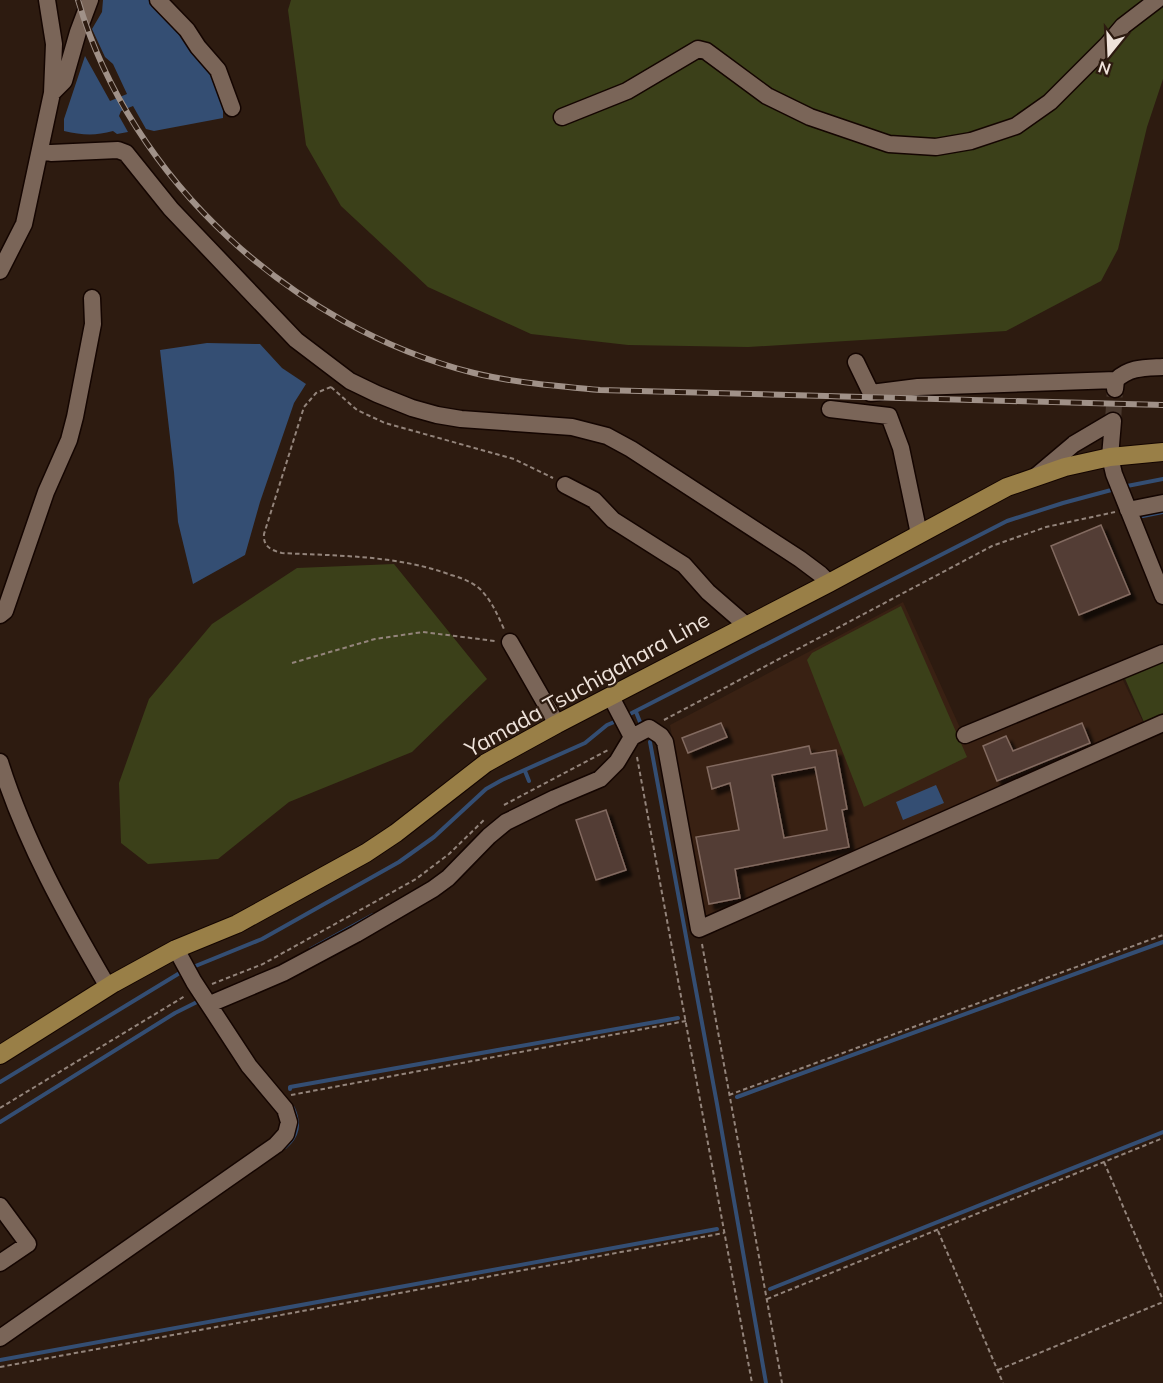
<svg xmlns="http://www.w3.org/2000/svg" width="1163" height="1383" font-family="Mulish,sans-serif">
  <defs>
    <filter id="shadow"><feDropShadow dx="5.5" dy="5.5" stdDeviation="1.5" flood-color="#0009"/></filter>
  </defs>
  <rect width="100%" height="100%" fill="#2d1b10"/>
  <path fill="#392113" d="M903 602 966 741 1121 676 1143 722 705 920 670 725Z"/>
  <path fill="#3b4019" d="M291 0H1163V79L1147 127 1118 249 1101 281 1006 331 748 347 628 345 531 334 428 287 341 206 306 145 288 10Z
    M394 564 487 679 412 752 289 802 218 859 148 864 121 843 119 783 149 699 212 624 297 568Z
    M901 606 967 757 864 807 807 660 812 653Z
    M1163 658V713L1144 722 1123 674Z"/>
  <path fill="#344e73" d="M103 0H151L209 65 223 106V118L154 131 146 129 133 106 121 111 119 116 128 132 117 134 113 131C95 136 82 135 64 131V119L85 56 110 101 127 94 113 64 105 57 92 29 102 12Z
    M207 343 260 344 282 368 306 384 294 403 260 502 245 555 193 584 178 522 174 472 160 350Z
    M936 785 944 803 903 820 896 802Z"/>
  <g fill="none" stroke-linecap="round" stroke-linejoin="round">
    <path stroke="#344e73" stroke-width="4" d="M1122 487 1163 479
      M1143 516 1163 512
      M636 712 640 722
      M626 716 1007 521 1063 503 1115 489
      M650 742 717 1104 766 1383
      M525 771 529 781
      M311 949 373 915
      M193 967 262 939 399 862 434 837 486 789 502 780 585 743 607 725 619 720
      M0 1082 183 971
      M290 1089V1087L678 1018
      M737 1097 1163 942
      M0 1122 175 1013 197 1002
      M285 1147C298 1136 300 1124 293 1108
      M770 1289 1163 1132
      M0 1360 717 1229"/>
  </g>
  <path fill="#533d34" stroke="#836b61" stroke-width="1.5" fill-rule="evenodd" filter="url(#shadow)" d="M1101 525 1130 594 1079 615 1051 546Z
    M721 723 727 737 688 753 682 738Z
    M1082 723 1090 743 997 781 983 746 1006 736 1013 751Z
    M809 746 811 754 836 750 847 809 842 810 849 847 735 869 740 898 709 904 696 837 739 830 730 783 712 789 707 767ZM815 767 827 830 784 838 772 775Z
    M606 810 626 870 596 880 576 820Z"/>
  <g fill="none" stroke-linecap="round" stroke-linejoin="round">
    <path stroke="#4a392e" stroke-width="16" stroke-dasharray="16 8" stroke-linecap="butt" d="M1113 421 1115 389"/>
    <g stroke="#140501" stroke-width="19">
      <path id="minor" d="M158 0 187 30 198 47 218 70 232 108
        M52 93 64 81 78 32 90 0
        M562 117 627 91 698 49 706 51 767 96 810 117 889 144 936 147 971 141 1016 126 1050 102 1107 45 1123 26 1157 0
        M40 151 51 153 118 150 126 153 171 209 296 340 350 381 377 394 412 408 437 415 461 419 572 427 607 436 631 449 800 559 820 574 829 583
        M0 271 24 224 52 93 54 44 47 0
        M856 362 871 393 918 387 1116 380
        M1115 389 1116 380C1130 367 1144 368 1163 367
        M830 409 889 416 901 448 919 534
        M1113 421 1110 457 1114 474 1163 596
        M1036 476 1074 444 1113 421
        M565 485 594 500 613 520 684 565 708 592 746 625
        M1128 510 1163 503
        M0 615 5 611 46 492 69 440 75 417 93 324 92 298
        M510 642 557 724
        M611 697 632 737
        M965 735 1163 653
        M0 762C25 842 66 915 108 987
        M210 1004 283 973 356 934 433 889 448 878 489 836 506 822 555 798 600 779 617 762 632 737 649 728 661 736 665 742 699 929 1163 723
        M0 1206 28 1244 0 1263
        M0 1338 276 1145 286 1134 289 1122 285 1109 249 1066 194 982 176 949"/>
    </g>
    <g stroke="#140501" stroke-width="20">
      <path id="major" d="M0 1055 114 983 176 949 237 924 366 853 396 833 486 763 557 724 829 583 1007 487 1065 467 1110 457 1163 452"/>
    </g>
    <path stroke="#93847b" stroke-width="2" stroke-dasharray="4.5 3" stroke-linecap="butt" d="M331 387 316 393 304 407 264 534C263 546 270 550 282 553 339 556 397 555 451 575 462 578 472 582 480 589 492 601 497 614 504 629
      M331 387 357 410 385 423 514 459 553 478
      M292 663 375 639 423 632 495 641
      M664 720 992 546 1046 527 1115 512
      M637 757 752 1383
      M504 805 608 750
      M702 944 782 1383
      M212 984 263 964 416 879 449 854 485 819
      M291 1095 686 1021
      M729 1095 1163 935
      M0 1108 185 996
      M1104 1162 1163 1300
      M938 1231 1003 1383
      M767 1299 1163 1138
      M0 1367 724 1233
      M998 1370 1163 1302"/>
    <use href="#minor" stroke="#7a6558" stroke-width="16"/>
    <use href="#major" stroke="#997f47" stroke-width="18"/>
    <g stroke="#a09188" stroke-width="6">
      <path id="rail" d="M78 0C131 181 293 327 474 373 515 383 558 386 600 390L1163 405"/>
    </g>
    <use href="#rail" stroke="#2d1b10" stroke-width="4" stroke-dasharray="11" stroke-linecap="butt"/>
  </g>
  <g text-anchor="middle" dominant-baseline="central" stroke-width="4.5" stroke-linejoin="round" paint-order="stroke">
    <g font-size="22" fill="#eee2da" stroke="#2d1b10">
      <text transform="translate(587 684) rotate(-29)">Yamada Tsuchigahara Line</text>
    </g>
  </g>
  <g transform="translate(1109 54) rotate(198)" stroke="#2d1b10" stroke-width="4.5" paint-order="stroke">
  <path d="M0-4.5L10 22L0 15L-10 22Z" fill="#eee2da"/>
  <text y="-9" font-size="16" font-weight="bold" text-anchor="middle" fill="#eee2da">N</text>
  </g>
</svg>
